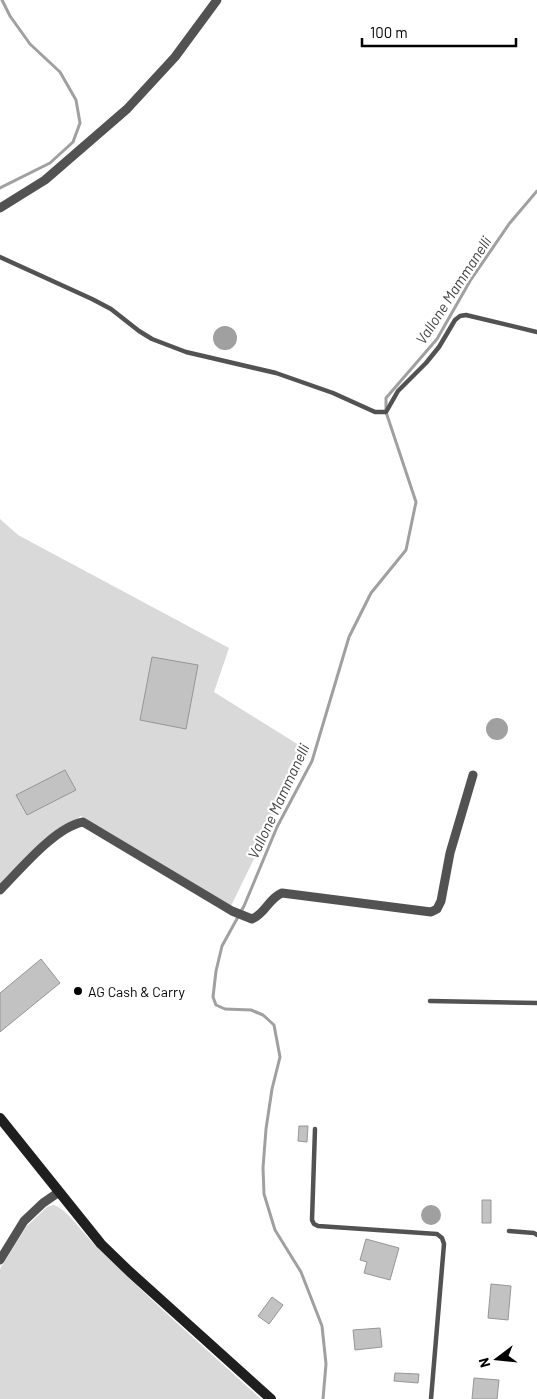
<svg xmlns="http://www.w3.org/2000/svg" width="537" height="1399" font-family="Barlow,sans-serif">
  <rect width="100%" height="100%" fill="#fff"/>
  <path fill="#d9d9d9" d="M0 519 18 535 229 648 214 692 307 750 230 908 81 816 50 837 0 887Z
    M53 1205C65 1206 86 1237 96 1246 149 1299 206 1349 261 1399H0V1269L26 1227 47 1207Z"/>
  <path fill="#a0a0a0" d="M213 338a12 12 0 1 1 24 0a12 12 0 1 1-24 0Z
    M486 729a11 11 0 1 1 22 0a11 11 0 1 1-22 0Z
    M421 1215a10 10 0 1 1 20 0a10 10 0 1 1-20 0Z"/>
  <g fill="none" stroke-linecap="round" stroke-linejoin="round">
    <path stroke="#a0a0a0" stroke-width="3" d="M0 188 50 163 73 142 80 123 76 100 60 72 30 44 10 16 2 0
      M323 1399 326 1364 322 1326 301 1272 275 1230 264 1194 263 1168 266 1129 272 1089 280 1057 274 1025 263 1015 251 1010 225 1009 216 1005 213 997 216 971 222 946 244 906 277 827 312 761 349 637 371 593 406 550 416 502 386 412V398L437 339 470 281 509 224 537 191"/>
  </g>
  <path fill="#c2c2c2" stroke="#969696" d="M152 657 198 665 186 729 140 720Z
    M65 770 76 790 27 815 16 795Z
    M41 959 60 983 0 1032V993Z
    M299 1126H308L307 1142 298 1141Z
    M482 1200H491V1223H482Z
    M366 1239 399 1248 390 1280 364 1273 367 1262 360 1260Z
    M491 1284 511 1286 508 1320 488 1318Z
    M272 1297 283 1305 269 1324 258 1316Z
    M380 1328 382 1347 355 1350 353 1330Z
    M395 1373 419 1374 418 1383 394 1381Z
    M474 1378 499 1380 497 1399H472Z"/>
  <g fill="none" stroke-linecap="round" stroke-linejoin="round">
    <path stroke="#525252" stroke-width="4.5" d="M0 257 92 299 111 309 139 331 152 339 186 352 276 373 333 393 375 412H386L398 391 426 363 439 347 455 320 460 316 466 315 537 332
      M430 1001 537 1003
      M315 1129 312 1220 314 1224 318 1226 437 1234 442 1238 444 1244 431 1399
      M509 1231 534 1233 537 1235"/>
    <path stroke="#525252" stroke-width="9" d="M0 208 45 180 127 109 175 57 217 0
      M0 890C20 870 55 827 83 822L232 911 252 919C265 914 269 898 282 893L431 912 437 909 441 901 450 853 473 775
      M0 1260 24 1221 43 1203 59 1192"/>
    <path stroke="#1f1f1f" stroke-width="10" d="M0 1118 101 1244 130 1272 271 1399"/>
  </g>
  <circle fill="#000" stroke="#fff" stroke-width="2" cx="78" cy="991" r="5"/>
  <g text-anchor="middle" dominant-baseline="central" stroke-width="4.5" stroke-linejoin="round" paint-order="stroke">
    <g font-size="14" fill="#000" stroke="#fff" text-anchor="start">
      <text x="88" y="991">AG Cash &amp; Carry</text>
    </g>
    <g font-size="15" font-style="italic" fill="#414141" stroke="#fff">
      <text transform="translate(453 290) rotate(-57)">Vallone Mammanelli</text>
      <text transform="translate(278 801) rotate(-65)">Vallone Mammanelli</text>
    </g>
  </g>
  <g transform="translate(497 1359) rotate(254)" stroke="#ffffff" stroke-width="4" paint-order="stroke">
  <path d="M0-4L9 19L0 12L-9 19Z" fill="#000000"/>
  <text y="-8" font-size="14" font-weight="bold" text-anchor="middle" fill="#000000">N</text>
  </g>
  <path d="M362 38v8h154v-8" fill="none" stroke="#000000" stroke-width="2.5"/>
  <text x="370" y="38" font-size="15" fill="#000000" stroke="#ffffff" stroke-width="4" paint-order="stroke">100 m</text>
</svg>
